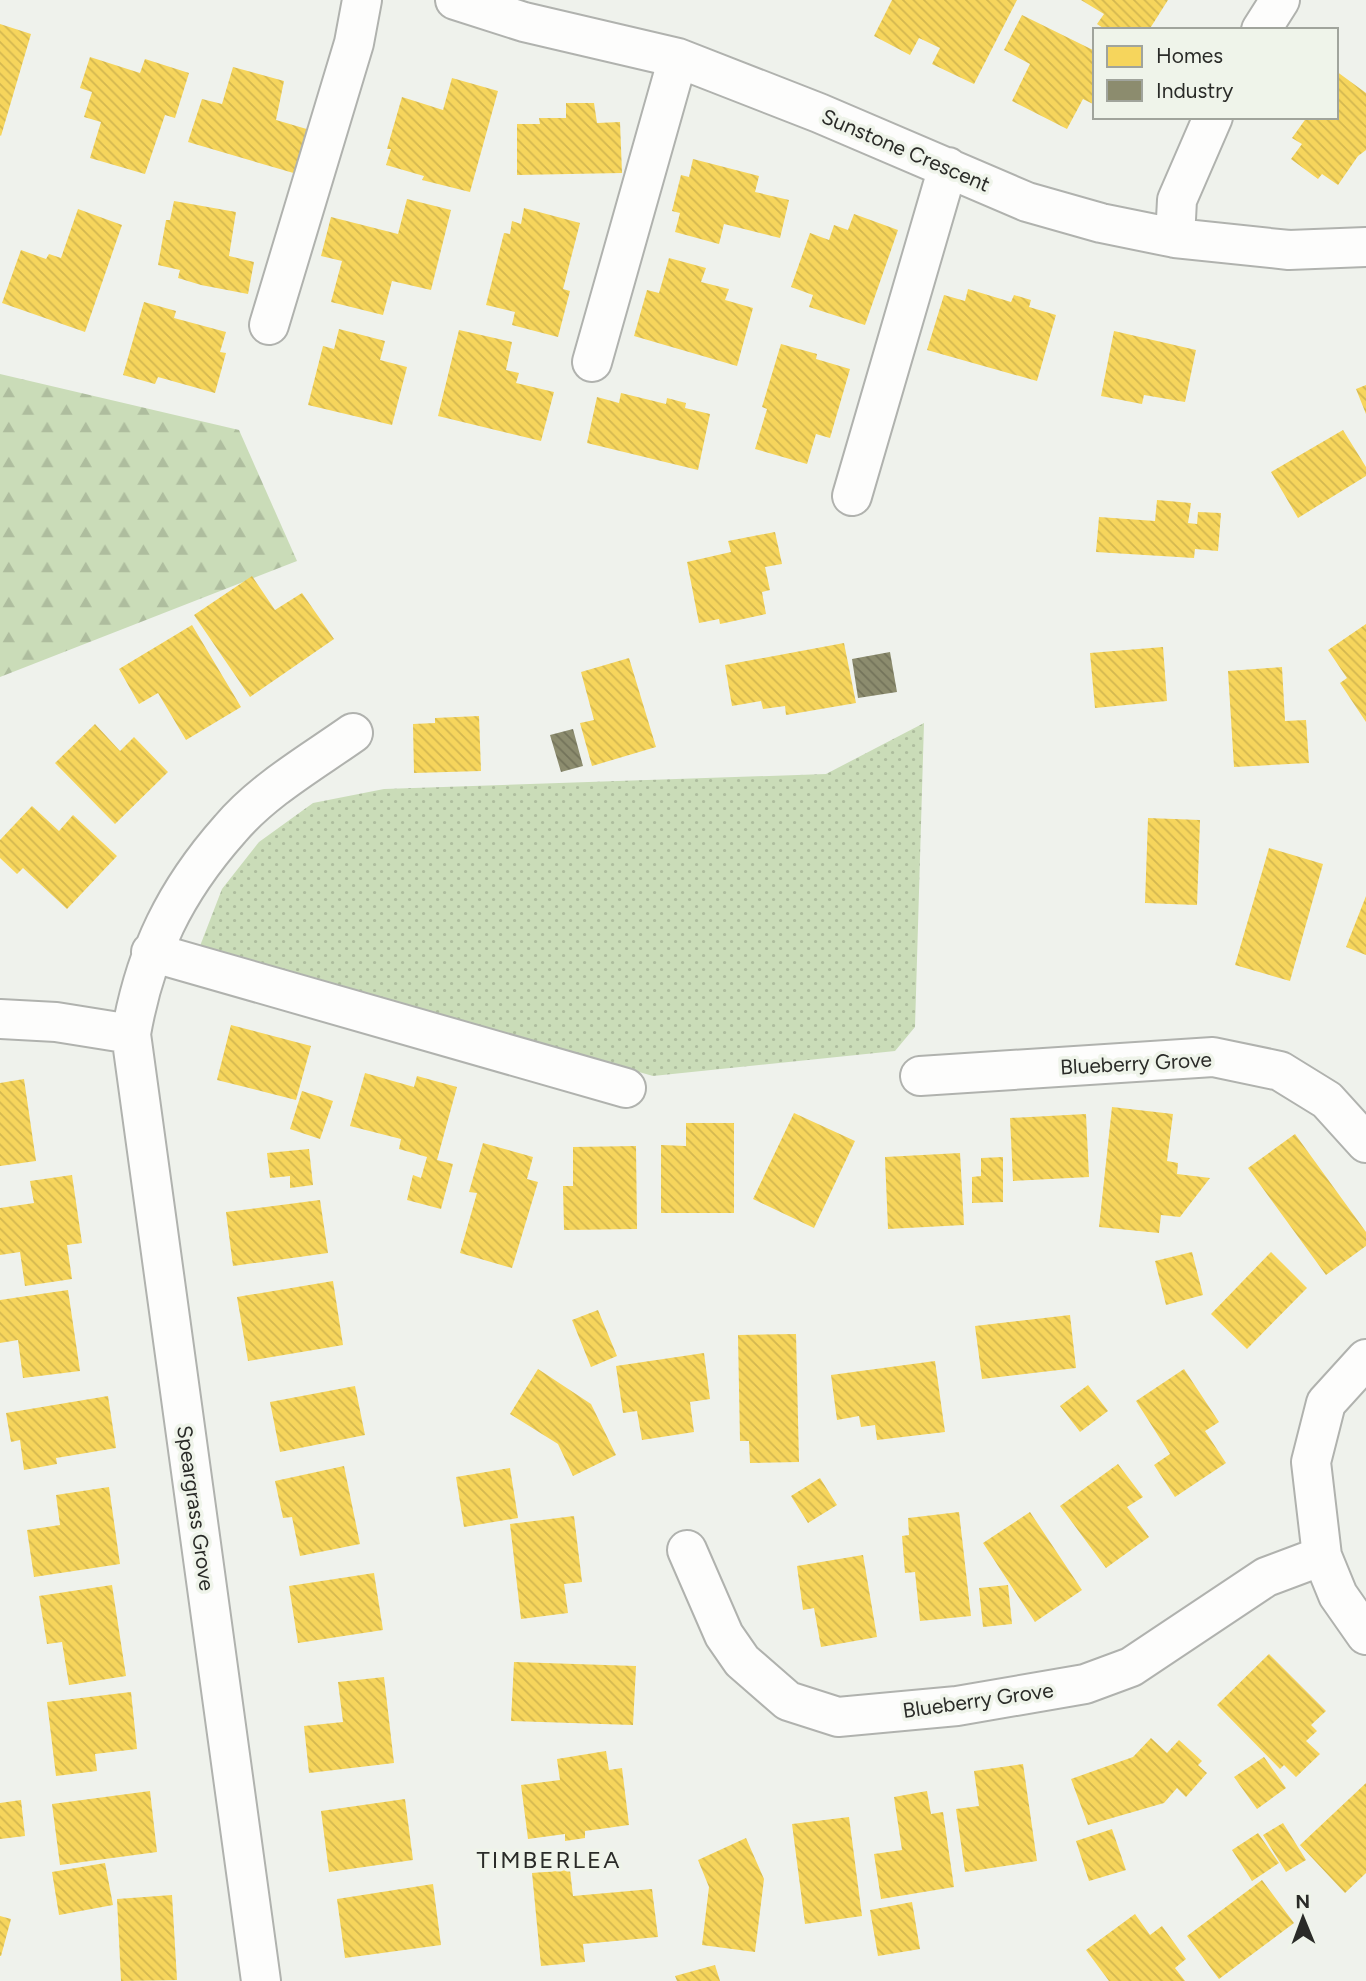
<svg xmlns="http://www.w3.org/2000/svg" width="1366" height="1981" font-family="Figtree,sans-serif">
  <defs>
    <pattern id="forest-firs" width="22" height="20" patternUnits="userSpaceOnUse" patternTransform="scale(1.75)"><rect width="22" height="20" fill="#cadcb8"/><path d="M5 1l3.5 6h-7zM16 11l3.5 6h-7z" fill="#aebd9e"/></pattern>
    <pattern id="park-dots" width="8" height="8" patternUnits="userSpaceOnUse" patternTransform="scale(1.75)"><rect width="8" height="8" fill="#cadcb8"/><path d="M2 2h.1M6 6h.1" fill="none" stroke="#aebd9e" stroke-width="1.8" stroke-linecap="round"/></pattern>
    <pattern id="homes-back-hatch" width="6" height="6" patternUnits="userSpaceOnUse" patternTransform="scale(1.75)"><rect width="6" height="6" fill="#f6d55c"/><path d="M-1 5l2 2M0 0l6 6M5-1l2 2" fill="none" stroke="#d3b750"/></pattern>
    <pattern id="industry-back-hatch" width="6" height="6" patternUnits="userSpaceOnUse" patternTransform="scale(1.75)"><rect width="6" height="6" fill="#8c8c6e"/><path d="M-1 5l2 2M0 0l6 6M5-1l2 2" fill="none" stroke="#73735a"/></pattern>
  </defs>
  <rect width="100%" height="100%" fill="#eff2ec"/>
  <path fill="url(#forest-firs)" d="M0 374 239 430 297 561 0 677Z"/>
  <path fill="url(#park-dots)" d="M924 723 915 1027 895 1051 653 1076 200 946 222 889 259 842 313 803 384 789 826 774Z"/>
  <path fill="url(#homes-back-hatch)" d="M892 0H1017L974 84 932 64 940 48 919 38 910 55 874 36Z
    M1081 0H1168L1149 30H1106L1097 24 1104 14Z
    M1022 15 1095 51V105L1083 99 1067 129 1012 101 1030 64 1004 50Z
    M0 24 31 34 1 136 0 135Z
    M90 57 140 73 145 59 189 73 175 118 165 115 145 174 90 158 101 122 84 117 92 92 80 88Z
    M233 67 284 81 276 120 310 130 297 174 188 142 202 99 222 104Z
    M1336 71 1366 93V150L1358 156 1338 185 1322 174 1318 179 1291 159 1302 144 1292 138 1307 117H1336Z
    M452 78 498 91 470 192 422 180 424 176 386 165 391 149H387L402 97 443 110Z
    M566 103H594L597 123 620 122 622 173 517 175V124H540L539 118H566Z
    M693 159 759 176 755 192 789 200 780 238 724 224 719 244 675 232 680 213 672 211 681 175 689 177Z
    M407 199 451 210 431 290 392 281 383 315 331 302 342 261 321 256 331 217 398 234Z
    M174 201 236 212 229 256 254 262 248 294 201 285 178 278 180 270 158 265 166 220H170Z
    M524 208 580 223 563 289 570 291 558 337 512 325 515 312 486 305 504 233 510 234 512 221 521 224Z
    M78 209 122 225 85 332 2 303 21 250 46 259 49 254 61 258Z
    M854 214 898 230 865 325 809 307 813 295 791 287 810 233 829 240 834 225 848 230Z
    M669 258 706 268 701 282 729 289 725 300 753 308 737 366 634 336 647 290 659 293Z
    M968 289 1011 302 1014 295 1031 300 1029 307 1056 315 1037 381 927 350 944 295 965 301Z
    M144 302 176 311 174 318 226 332 220 352 226 353 215 393 158 377 155 384 123 375Z
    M339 329 385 341 380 360 407 367 392 425 308 405 323 346 334 349Z
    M459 330 512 342 506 370 519 373 516 383 554 392 541 441 438 416Z
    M1114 331 1196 350 1185 402 1144 395 1142 404 1101 396Z
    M781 344 817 354 816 359 850 369 830 438 816 434 807 464 755 449 767 409 762 407Z
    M1366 385V414L1356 389Z
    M621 393 666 404 667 398 686 403 685 408 710 414 698 470 587 443 597 397 619 403Z
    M1343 430 1366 467V476L1298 518 1271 472Z
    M1157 500 1191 503 1188 523 1197 524 1198 512 1221 513 1218 551 1195 549 1194 558 1096 552 1099 517 1155 521Z
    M775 532 782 564 765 567 770 590 762 592 766 614 720 624 719 619 699 623 687 562 731 552 728 541Z
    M252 576 275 610 302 593 334 639 250 697 194 615Z
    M1366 624V722L1340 683 1347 678 1328 650Z
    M192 625 241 707 186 740 158 693 139 704 119 669Z
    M844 643 856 703 786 715 785 706 763 709 761 701 732 706 725 665Z
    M1163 647 1167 701 1095 708 1090 653Z
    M629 658 656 747 592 766 580 723 594 720 581 672Z
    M1282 667 1285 721 1306 720 1309 763 1234 767 1228 671Z
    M479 716 481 771 414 773 413 724 435 723V718Z
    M95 724 120 751 134 737 168 772 115 824 55 763Z
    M32 806 59 831 73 815 117 856 67 909 23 868 17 874 0 858V840Z
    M1148 818 1200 820 1197 905 1145 903Z
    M1269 848 1323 864 1290 981 1235 965Z
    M1366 896V955L1346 947Z
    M231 1025 311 1046 296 1100 217 1080Z
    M365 1073 414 1087 417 1076 457 1087 437 1160 453 1164 441 1209 407 1200 413 1175 421 1178 427 1157 399 1149 401 1139 350 1126Z
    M24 1079 36 1161 0 1166V1083Z
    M302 1091 333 1101 320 1139 290 1129Z
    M1112 1107 1173 1114 1167 1161 1178 1163 1177 1174 1210 1178 1180 1217 1161 1215 1159 1233 1099 1227Z
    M794 1113 855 1141 814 1228 753 1199Z
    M1086 1114 1089 1177 1013 1181 1010 1118Z
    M686 1123H734V1213H661V1145L686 1146Z
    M1295 1134 1366 1232V1246L1326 1275 1248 1168Z
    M483 1143 533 1157 527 1179 538 1182 512 1268 460 1253 477 1193 469 1192Z
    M636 1146 637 1229 564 1230 563 1186H573V1147Z
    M309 1149 313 1185 290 1188V1176L270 1178 267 1153Z
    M960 1153 964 1225 888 1229 885 1157Z
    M1003 1157V1202L972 1203V1177L981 1176V1158Z
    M72 1175 82 1243 67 1245 72 1279 25 1286 20 1252 0 1255V1208L34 1203 30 1181Z
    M320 1200 328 1253 233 1266 226 1212Z
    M1192 1252 1203 1295 1166 1305 1155 1261Z
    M1271 1252 1307 1288 1247 1349 1211 1314Z
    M333 1281 343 1345 248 1361 237 1297Z
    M68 1290 80 1371 23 1378 18 1340 0 1343V1300Z
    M598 1310 617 1356 591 1367 572 1320Z
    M1070 1315 1076 1368 982 1379 975 1326Z
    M796 1334 799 1462 750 1463 749 1441H740L738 1335Z
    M704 1353 710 1399 690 1402 694 1432 642 1440 637 1411 623 1413 616 1366Z
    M935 1361 945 1432 877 1440 875 1425 861 1427 859 1416 837 1420 831 1375Z
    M538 1369 591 1404 616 1455 573 1476 558 1444 510 1414Z
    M1184 1369 1219 1422 1205 1431 1226 1463 1175 1497 1154 1465 1170 1454 1136 1401Z
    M1088 1385 1108 1411 1080 1432 1060 1406Z
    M355 1386 365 1435 280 1452 270 1402Z
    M108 1396 116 1448 56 1458 57 1464 24 1470 20 1440 11 1442 6 1413Z
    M1118 1464 1143 1497 1127 1507 1149 1537 1106 1568 1060 1506Z
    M344 1466 360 1544 300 1556 292 1517 283 1518 275 1481Z
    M510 1468 518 1518 464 1527 456 1477Z
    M820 1478 837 1505 808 1523 791 1496Z
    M109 1487 120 1564 34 1577 27 1530 60 1525 56 1495Z
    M959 1512 971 1616 920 1621 915 1572 905 1573 902 1536 909 1535 908 1518Z
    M1030 1512 1082 1590 1035 1622 983 1543Z
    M574 1516 582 1582 564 1584 568 1613 521 1619 510 1524Z
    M863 1555 877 1637 821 1647 814 1608 803 1610 797 1566Z
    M374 1573 383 1630 298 1643 289 1586Z
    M112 1585 126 1676 69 1685 62 1642 47 1644 39 1596Z
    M1008 1585 1012 1624 983 1627 979 1588Z
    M1269 1654 1326 1711 1311 1725 1317 1731 1306 1741 1320 1754 1296 1777 1284 1765 1280 1769 1217 1705Z
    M514 1662 636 1666 633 1725 511 1721Z
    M384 1677 394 1763 309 1773 304 1726 343 1722 338 1682Z
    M131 1692 137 1749 95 1754 97 1771 56 1776 47 1702Z
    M1151 1738 1167 1753 1179 1740 1202 1761 1198 1765 1207 1773 1186 1797 1177 1788 1164 1803 1088 1825 1071 1779 1133 1757Z
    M606 1751 609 1770 622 1768 629 1825 585 1831V1838L565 1841V1834L528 1839 521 1785 560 1780 557 1759Z
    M1264 1757 1286 1788 1257 1809 1234 1777Z
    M1023 1764 1037 1861 965 1872 956 1809 979 1806 974 1771Z
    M1366 1783V1873L1345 1893 1300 1845Z
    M150 1791 157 1852 60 1865 52 1804Z
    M927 1791 931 1814 943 1812 954 1887 881 1899 874 1854 902 1850 894 1797Z
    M405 1799 413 1860 329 1872 321 1811Z
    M21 1800 25 1836 0 1839V1803Z
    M849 1817 862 1916 805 1924 792 1824Z
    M1283 1823 1306 1860 1286 1872 1263 1835Z
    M1112 1829 1126 1870 1089 1881 1076 1841Z
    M1258 1833 1279 1863 1252 1881 1232 1850Z
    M746 1838 764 1879 755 1952 702 1945 709 1887 698 1860Z
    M105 1863 113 1905 59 1915 52 1872Z
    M570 1870 573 1896 652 1889 658 1937 583 1944 585 1962 541 1966 532 1873Z
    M1262 1880 1294 1923 1219 1979 1187 1936Z
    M433 1884 441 1945 345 1958 337 1899Z
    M172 1895 177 1980 121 1981 117 1899Z
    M912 1902 920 1949 878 1956 870 1910Z
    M1135 1914 1150 1935 1162 1926 1186 1959 1175 1968 1185 1981H1109L1086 1950Z
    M0 1916 11 1919 1 1956H0Z
    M715 1965 720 1981H677L675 1976Z"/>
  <path fill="url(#industry-back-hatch)" d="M890 652 897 692 858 698 852 659Z
    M573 729 583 766 561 772 550 735Z"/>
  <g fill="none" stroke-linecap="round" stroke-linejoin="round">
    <g stroke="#b0b2ae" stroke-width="42">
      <path id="minor" d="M455 0 524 22 678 58 819 113 1027 202 1101 223 1175 238 1289 250 1366 247
        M1261 30 1280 0
        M1175 238 1177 200 1213 117
        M269 325 354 43 362 0
        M592 362 678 58
        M852 496 948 167
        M151 952 626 1088
        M0 1019 56 1022 131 1034
        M920 1076 1213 1057 1280 1071 1327 1100 1366 1143
        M1366 1359 1326 1403 1311 1462 1322 1556 1338 1595 1366 1635
        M687 1550 724 1635 742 1661 788 1701 838 1717 957 1706 1085 1684 1131 1667 1266 1577 1322 1556
        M261 1981 131 1034C145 953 175 891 230 829 263 790 312 762 353 733"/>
    </g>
    <use href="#minor" stroke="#fdfdfc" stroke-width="38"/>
  </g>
  <g text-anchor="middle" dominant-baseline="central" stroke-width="7" stroke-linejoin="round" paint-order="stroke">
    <g font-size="21" fill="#2a2b28" stroke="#eff4ea">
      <text transform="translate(906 150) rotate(23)">Sunstone Crescent</text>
      <text transform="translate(1136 1063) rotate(-3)">Blueberry Grove</text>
      <text transform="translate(196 1508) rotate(82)">Speargrass Grove</text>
      <text transform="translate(978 1700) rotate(-8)">Blueberry Grove</text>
    </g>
    <g font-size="24" letter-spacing="2" fill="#2a2b28" stroke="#eff4ea">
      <text x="549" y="1859">TIMBERLEA</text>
    </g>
  </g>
  <rect x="1093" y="28" width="245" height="91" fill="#eff4ea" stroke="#a0a49c" stroke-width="2"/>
  <rect x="1107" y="46" width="35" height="21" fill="#f6d55c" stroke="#a0a49c" stroke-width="2"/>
  <text x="1156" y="63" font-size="21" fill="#2a2b28">Homes</text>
  <rect x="1107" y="80" width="35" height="21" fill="#8c8c6e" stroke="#a0a49c" stroke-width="2"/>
  <text x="1156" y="98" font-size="21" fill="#2a2b28">Industry</text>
  <g transform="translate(1303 1918) rotate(359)" stroke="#eff4ea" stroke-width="5" paint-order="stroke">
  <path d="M0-5L12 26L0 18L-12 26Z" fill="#2a2b28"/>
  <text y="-10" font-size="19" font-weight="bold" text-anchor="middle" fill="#2a2b28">N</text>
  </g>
</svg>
